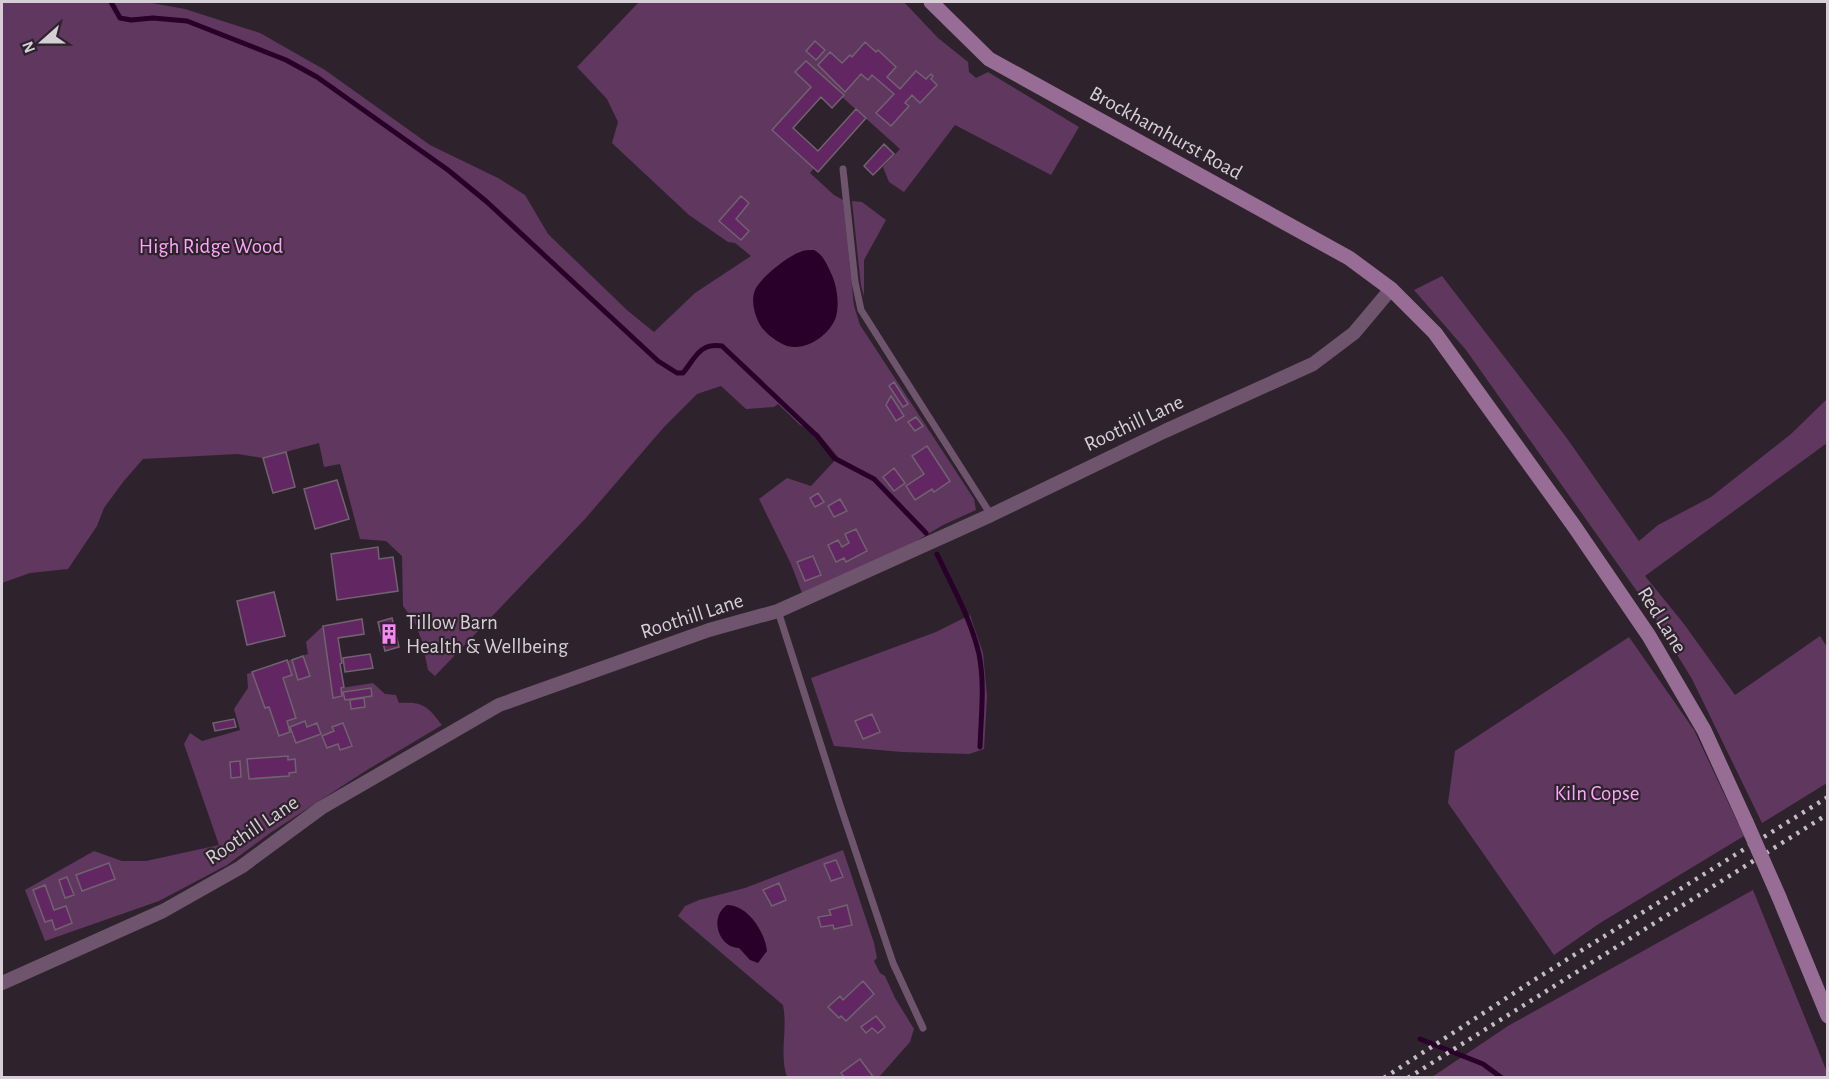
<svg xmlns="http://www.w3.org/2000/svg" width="1829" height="1079" font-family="'Alegreya Sans',sans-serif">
  <rect width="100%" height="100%" fill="#2e232d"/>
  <path fill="#60375f" d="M2 2H146L185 9 260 33 325 70 430 145 498 178 525 195 548 234 628 311 654 332 695 293 751 256 735 243 728 242 689 215 612 143 618 122 607 99 577 67 639 2H904L938 38 968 62 969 72 976 78 988 72 1079 127 1051 175 955 125 904 192 889 182 883 167 900 149 842 97 844 95 806 61 796 73 811 87 772 130 814 168 810 173 834 195 843 200 854 306 860 325 974 499 976 510 943 525 908 546 802 593 791 564 759 499 787 478 811 486 838 457 818 433 800 425 778 404 774 407 746 409 721 386 697 394 664 427 585 519 435 676 428 670 422 641 414 621 403 606 402 556 386 541 360 539 340 464 324 467 319 443 263 458 238 454 143 459 123 482 104 508 97 526 68 569 30 573 2 583Z
    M852 201 862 202 886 220 864 260V296L861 286Z
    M1442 276 1566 437 1639 541 1658 525 1711 497 1791 434 1827 399V443L1645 576 1684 624 1735 695 1820 636 1827 647V783L1762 823 1692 679 1646 604 1466 350 1414 290Z
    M970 615 983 653 987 696 984 749 969 754 902 752 834 746 811 678 936 632Z
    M323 626 333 697 341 696V688L373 683 385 694 396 695 399 703C424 701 428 707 442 725L367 770 273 831 227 865 159 901 45 941 25 890 94 851 122 861H146L219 845 184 744 190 733 202 741 240 730 234 709 248 688 247 674 308 654 306 642Z
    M1629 637 1694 730 1744 836 1600 923 1554 955 1448 803 1455 751Z
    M843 850 874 943 877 958 874 961 880 973 885 976 895 998 914 1029 910 1042 879 1077H787C779 1055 788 1028 783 1005L678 916 685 906 699 900 745 888Z
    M1753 890 1827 1072V1077H1432L1508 1026Z"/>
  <path fill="#290029" d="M814 250C822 254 826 262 830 271 836 282 839 299 837 312 835 330 812 348 794 347 788 347 782 344 777 341 769 336 762 330 758 321 754 312 751 300 755 290 760 278 788 256 800 252 804 250 809 250 814 250Z
    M727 905C748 905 765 932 767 951L758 963 750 960 739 948C718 947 709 917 727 905Z"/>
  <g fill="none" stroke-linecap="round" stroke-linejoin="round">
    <path stroke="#290029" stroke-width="5" d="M111 2 120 18 131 20 153 18 187 21 286 60 317 77 448 170 487 202 658 361 677 373H683C696 357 699 343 722 346L817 436 834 458 874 479 926 533
      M937 554C952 586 971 619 979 654 985 684 981 716 980 747
      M1420 1039 1483 1064 1502 1078"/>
  </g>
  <path fill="#622762" stroke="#70636f" stroke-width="1.5" d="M815 41 825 50 816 60 806 51Z
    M865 42 876 52 878 50 896 67 887 77 900 89 916 71 926 79 931 74 933 76 931 79 937 85 920 103 912 95 905 103 909 106 891 126 876 113 894 94 872 75 868 80 861 74 845 92 818 65 830 52 842 63 850 55 852 57Z
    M806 61 844 95 832 108 821 97 793 128 818 151 856 109 866 118 818 172 772 130 811 87 795 72Z
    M884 144 894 154 873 175 864 166Z
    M741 196 749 203 736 219 749 231 741 240 719 221Z
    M894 382 908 404 903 407 889 386Z
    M891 396 904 416 896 421 886 405Z
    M916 417 923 426 915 431 908 422Z
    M927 446 950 481 934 492 932 489 915 500 906 486 924 474 912 456Z
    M286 452 295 487 273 493 263 458Z
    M894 468 905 483 894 491 883 477Z
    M337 480 349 519 315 529 304 489Z
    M818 493 824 502 815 507 810 498Z
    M840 499 847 511 834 517 828 506Z
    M856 529 867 551 846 562 844 558 836 562 828 545 838 540 842 547 849 543 845 534Z
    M378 547 379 559 393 557 398 591 337 600 331 554Z
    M813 556 821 575 805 581 797 562Z
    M274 592 285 636 247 645 237 601Z
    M392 618 399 647 385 651 378 622Z
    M362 619 364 634 338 638 342 663 340 664 344 687 341 688 342 696 333 698 323 626Z
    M370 654 373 668 345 672 343 658Z
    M303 656 310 676 298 680 292 660Z
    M287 660 292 675 283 678 296 718 287 721 290 732 279 736 269 707 265 708 252 672Z
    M371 688 372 696 345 700 343 692Z
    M364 698 365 707 351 709 350 700Z
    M872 714 880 732 863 739 855 721Z
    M234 719 236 727 215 731 213 723Z
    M305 721 307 727 317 723 321 734 296 743 290 727Z
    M343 723 352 746 340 750 338 744 327 748 322 736 334 731 332 727Z
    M288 756V760L295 759 296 772 289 773V776L249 779 247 759Z
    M240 761 241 777 231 778 230 762Z
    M836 860 843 877 831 881 824 864Z
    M109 863 115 879 82 891 76 875Z
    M67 877 74 895 65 898 59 880Z
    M779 883 786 900 772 906 763 890Z
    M45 885 54 910 66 906 72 923 55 930 52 920 45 922 33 890Z
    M847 905 852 925 834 929 833 925 821 927 818 917 831 915 829 910Z
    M863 981 874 994 846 1021 841 1016 839 1018 828 1007 840 996 843 1000Z
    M876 1016 885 1027 878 1033 872 1028 866 1033 861 1027Z
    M860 1059 874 1078H845L841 1073Z"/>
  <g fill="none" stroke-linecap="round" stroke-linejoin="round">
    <path stroke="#6f546d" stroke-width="7" d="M843 169 855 282 861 310 991 515
      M778 611 840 805 893 963 923 1028"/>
    <path stroke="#6f546d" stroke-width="14" d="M2 983 163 911 241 867 321 808 499 705 709 630 778 611 991 515 1165 431 1313 364 1354 333 1391 289"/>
    <path stroke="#976c95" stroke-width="15" d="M931 2 989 59 1349 258 1391 289 1435 333 1574 526 1649 636 1704 730 1746 822
      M1779 897 1828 1016"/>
    <path stroke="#c4bcc3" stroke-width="4.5" stroke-dasharray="3 6" stroke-linecap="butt" d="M1384 1078 1534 980 1828 797
      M1408 1078 1828 814"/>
    <path stroke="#976c95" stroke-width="15" d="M1746 822 1779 897"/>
  </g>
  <defs>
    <g id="building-bare" transform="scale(1.62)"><path d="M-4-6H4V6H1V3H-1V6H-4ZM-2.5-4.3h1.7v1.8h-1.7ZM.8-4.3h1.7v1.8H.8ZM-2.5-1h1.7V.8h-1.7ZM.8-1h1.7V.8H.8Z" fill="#f389f1" stroke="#2e232d" stroke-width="2.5" paint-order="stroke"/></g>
  </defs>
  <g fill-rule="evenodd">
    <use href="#building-bare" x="389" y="634"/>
  </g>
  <g text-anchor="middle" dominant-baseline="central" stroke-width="4.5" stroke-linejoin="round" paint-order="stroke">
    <g font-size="21" fill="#d6cfd5" stroke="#2e232d">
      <text transform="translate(1166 133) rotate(29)">Brockhamhurst Road</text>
      <text transform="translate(1134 423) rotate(-25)">Roothill Lane</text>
      <text transform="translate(692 616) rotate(-18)">Roothill Lane</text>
      <text transform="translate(1662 620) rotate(58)">Red Lane</text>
      <text transform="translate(252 830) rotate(-34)">Roothill Lane</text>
    </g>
    <g font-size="21" fill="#fca5f9" stroke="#2e232d">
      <text x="211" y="246">High Ridge Wood</text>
      <text x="1597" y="793">Kiln Copse</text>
    </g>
    <g font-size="21" fill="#d6cfd5" stroke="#2e232d" text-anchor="start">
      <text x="406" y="622">Tillow Barn<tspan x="406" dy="24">Health &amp; Wellbeing</tspan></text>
    </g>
  </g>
  <rect width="1829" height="1079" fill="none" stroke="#d6cfd5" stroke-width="6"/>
  <g transform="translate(42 42) rotate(249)" stroke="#2e232d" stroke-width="4.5" paint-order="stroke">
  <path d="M0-4.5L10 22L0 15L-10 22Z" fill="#d6cfd5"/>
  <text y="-9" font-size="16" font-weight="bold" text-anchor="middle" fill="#d6cfd5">N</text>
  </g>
</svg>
